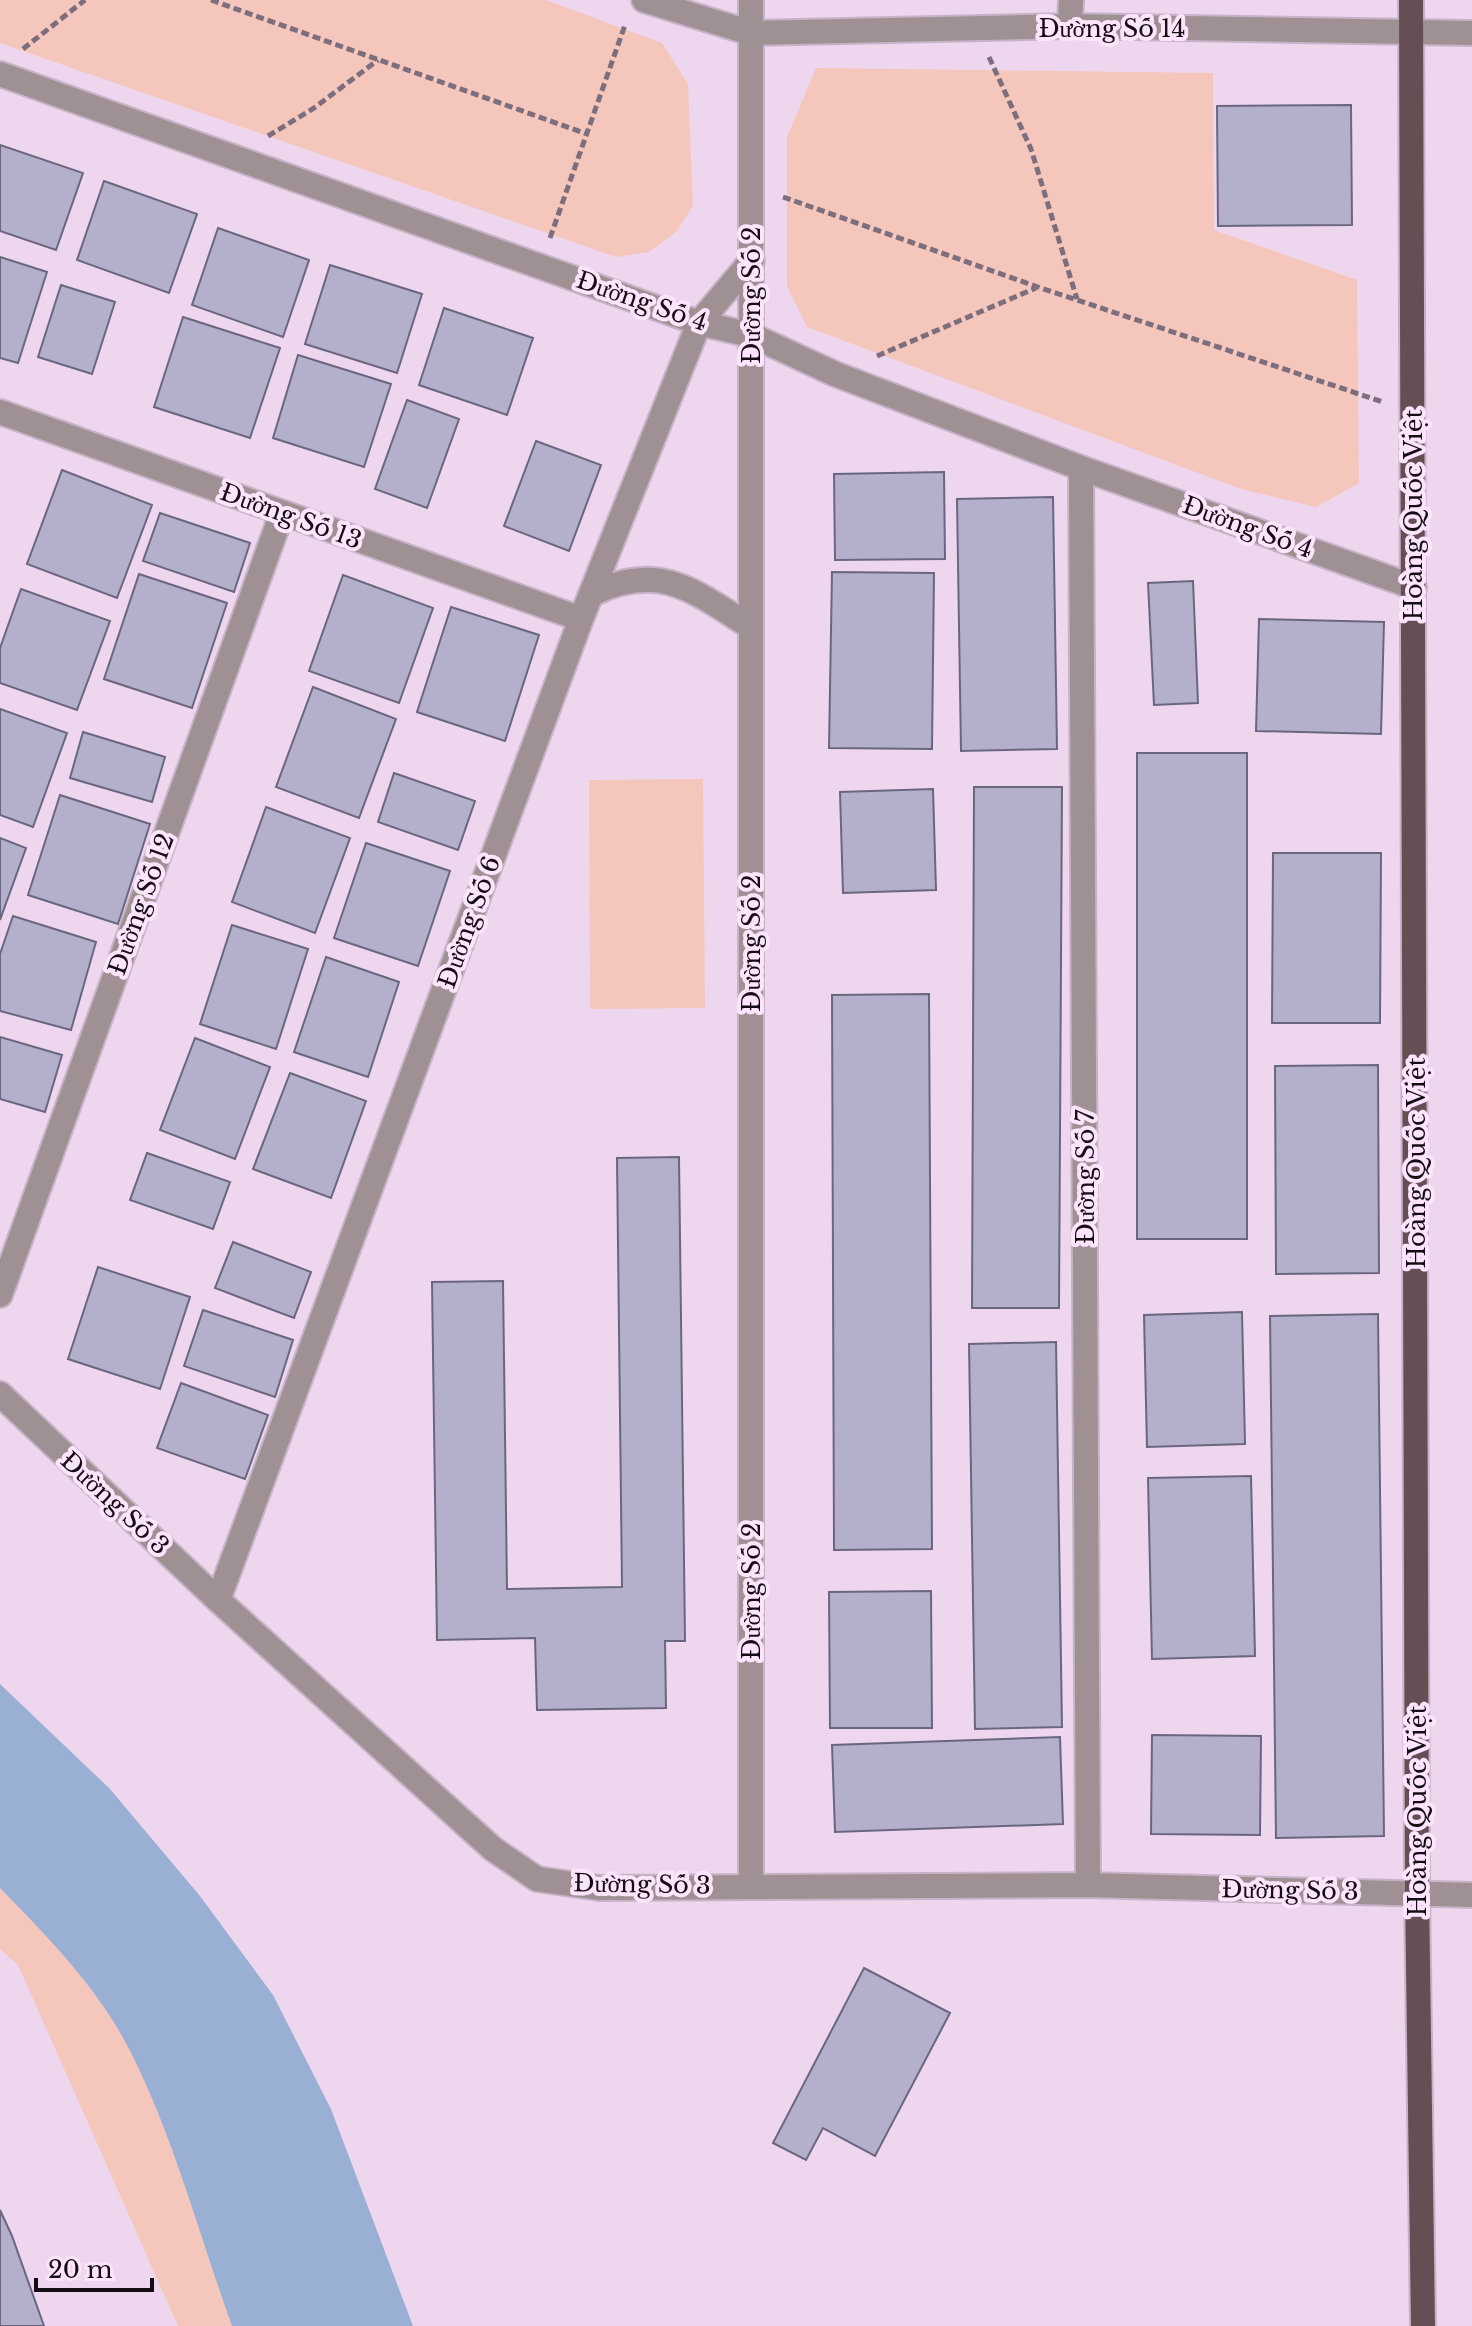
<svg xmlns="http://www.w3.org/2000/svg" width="1472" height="2326" font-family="'Libre Baskerville',serif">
  <rect width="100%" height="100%" fill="#eed7ee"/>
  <path fill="#f5c6bb" d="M0 0H546L662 43 688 84 693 206 676 232 649 252 616 257 0 43Z
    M816 68 1213 73 1214 230 1357 280 1359 483 1316 507 1241 489 807 327 787 286V137Z
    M703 779 705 1008 590 1009 589 780Z
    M0 1888C44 1933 89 1979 121 2034 169 2120 198 2232 232 2326H178L18 1965 0 1949Z"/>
  <path fill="#99b0d4" d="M0 1684 110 1789 200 1896 273 1995 331 2109 413 2326H232C198 2232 169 2120 121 2034 89 1979 44 1933 0 1888Z"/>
  <path fill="#b4b0cc" stroke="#6b6680" stroke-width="2" d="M1351 105 1352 225 1218 226 1217 106Z
    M0 145 83 173 56 250 0 231Z
    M104 181 197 214 169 293 77 260Z
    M218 228 309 260 283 337 192 305Z
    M0 257 47 272 18 363 0 358Z
    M330 265 422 294 397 373 305 344Z
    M61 285 115 302 92 374 38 357Z
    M444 308 533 338 507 415 419 385Z
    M183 317 280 348 250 438 154 407Z
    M298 355 391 384 364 467 273 438Z
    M407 400 459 419 427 508 375 489Z
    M536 441 601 465 569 551 504 526Z
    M62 470 152 505 117 598 27 564Z
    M944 472 945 559 835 560 834 474Z
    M1053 497 1057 749 961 751 957 499Z
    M160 513 250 543 234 592 143 561Z
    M832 572 934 573 932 749 829 748Z
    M139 574 227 603 192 708 104 679Z
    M343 575 433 608 399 703 309 671Z
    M1193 581 1198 703 1154 705 1148 583Z
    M21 589 110 621 77 710 0 683V648Z
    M451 607 539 635 505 741 417 712Z
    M1259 619 1384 622 1381 734 1256 731Z
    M313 687 396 719 359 818 276 787Z
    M0 709 67 733 33 827 0 815Z
    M83 732 165 757 152 802 70 778Z
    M1137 753H1247V1239H1137Z
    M394 773 475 801 458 850 378 822Z
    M974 787H1062L1059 1308H972Z
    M933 789 936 890 843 893 840 792Z
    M60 795 150 824 118 924 28 895Z
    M266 807 350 838 315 933 232 902Z
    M0 838 26 848 0 920Z
    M366 843 450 871 418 966 334 938Z
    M1273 853H1381L1380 1023H1272Z
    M13 916 96 942 71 1030 0 1011V954Z
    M232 925 308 949 276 1049 200 1024Z
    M326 957 399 982 368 1077 294 1052Z
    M929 994 932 1549 834 1550 832 995Z
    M0 1037 62 1055 45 1112 0 1099Z
    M195 1038 270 1067 235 1159 160 1130Z
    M1378 1065 1379 1273 1276 1274 1275 1066Z
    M290 1073 366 1101 331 1198 253 1169Z
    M147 1153 230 1182 213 1229 130 1200Z
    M679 1157 685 1641H665L666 1708 537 1710 535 1638 437 1640 432 1282 503 1281 507 1589 622 1587 617 1158Z
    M233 1242 311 1272 294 1318 215 1288Z
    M98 1267 190 1297 160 1389 68 1359Z
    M203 1310 293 1340 275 1397 184 1366Z
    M1242 1312 1245 1444 1147 1447 1144 1315Z
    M1378 1314 1384 1836 1276 1838 1270 1316Z
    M1056 1342 1062 1727 975 1729 969 1344Z
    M181 1383 268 1415 245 1479 157 1448Z
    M1251 1476 1255 1656 1152 1659 1148 1478Z
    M931 1591 932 1728H830L829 1592Z
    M1152 1735 1261 1736 1260 1835 1151 1834Z
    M1060 1737 1063 1824 835 1832 832 1745Z
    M864 1968 950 2013 875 2156 823 2128 806 2160 773 2143Z
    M0 2210 12 2236 44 2326H0Z"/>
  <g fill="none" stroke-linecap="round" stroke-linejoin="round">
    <g stroke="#c7b3c7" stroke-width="28">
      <path id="minor" d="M644 0 751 33 1070 26 1472 33
        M751 0V1885
        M1070 26 1071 0
        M0 74 699 323 751 335 835 374 1081 468 1414 587
        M0 412 581 619
        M1081 468 1088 1885
        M594 593C661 561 695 592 751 627
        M0 1295 282 513
        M0 1394 218 1600 493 1849 537 1879 599 1888 1088 1885 1472 1895
        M218 1600 581 619 699 323 752 260"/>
    </g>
    <g stroke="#c7b3c7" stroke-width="28">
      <path id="major" d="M1411 0 1417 1893 1423 2326"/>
    </g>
    <path stroke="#7c6e7c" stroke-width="5" stroke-dasharray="8 4" stroke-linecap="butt" d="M211 0 587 134
      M23 49 85 0
      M989 57 1031 149 1077 299
      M268 136 314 108 378 60
      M783 197 1038 287 1383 402
      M550 238 625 25
      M877 356 1036 288"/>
    <use href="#minor" stroke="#9e9093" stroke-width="24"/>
    <use href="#major" stroke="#664e55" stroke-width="24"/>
  </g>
  <g text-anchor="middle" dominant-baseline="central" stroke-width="8" stroke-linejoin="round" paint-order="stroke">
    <g font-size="24" fill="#140d14" stroke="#fce4fc">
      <text x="1112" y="28">Đường Số 14</text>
      <text transform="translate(751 295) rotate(-90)">Đường Số 2</text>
      <text transform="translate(642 301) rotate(19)">Đường Số 4</text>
      <text transform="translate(1413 515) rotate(-90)">Hoàng Quốc Việt</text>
      <text transform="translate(291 516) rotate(20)">Đường Số 13</text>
      <text transform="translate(1248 527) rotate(20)">Đường Số 4</text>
      <text transform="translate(141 904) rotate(-70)">Đường Số 12</text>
      <text transform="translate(469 922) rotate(-70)">Đường Số 6</text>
      <text transform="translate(751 943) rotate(-90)">Đường Số 2</text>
      <text transform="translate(1416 1163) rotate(-90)">Hoàng Quốc Việt</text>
      <text transform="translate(1085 1177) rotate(-90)">Đường Số 7</text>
      <text transform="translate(115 1503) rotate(43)">Đường Số 3</text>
      <text transform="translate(751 1591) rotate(-90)">Đường Số 2</text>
      <text transform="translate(1417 1811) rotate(-90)">Hoàng Quốc Việt</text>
      <text transform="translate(642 1884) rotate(1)">Đường Số 3</text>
      <text transform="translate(1290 1890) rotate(1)">Đường Số 3</text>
    </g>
  </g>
  <path d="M36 2278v12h116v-12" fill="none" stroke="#140d14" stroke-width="4"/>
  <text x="48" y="2278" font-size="24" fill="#140d14" stroke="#fce4fc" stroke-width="6" paint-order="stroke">20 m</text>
</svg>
